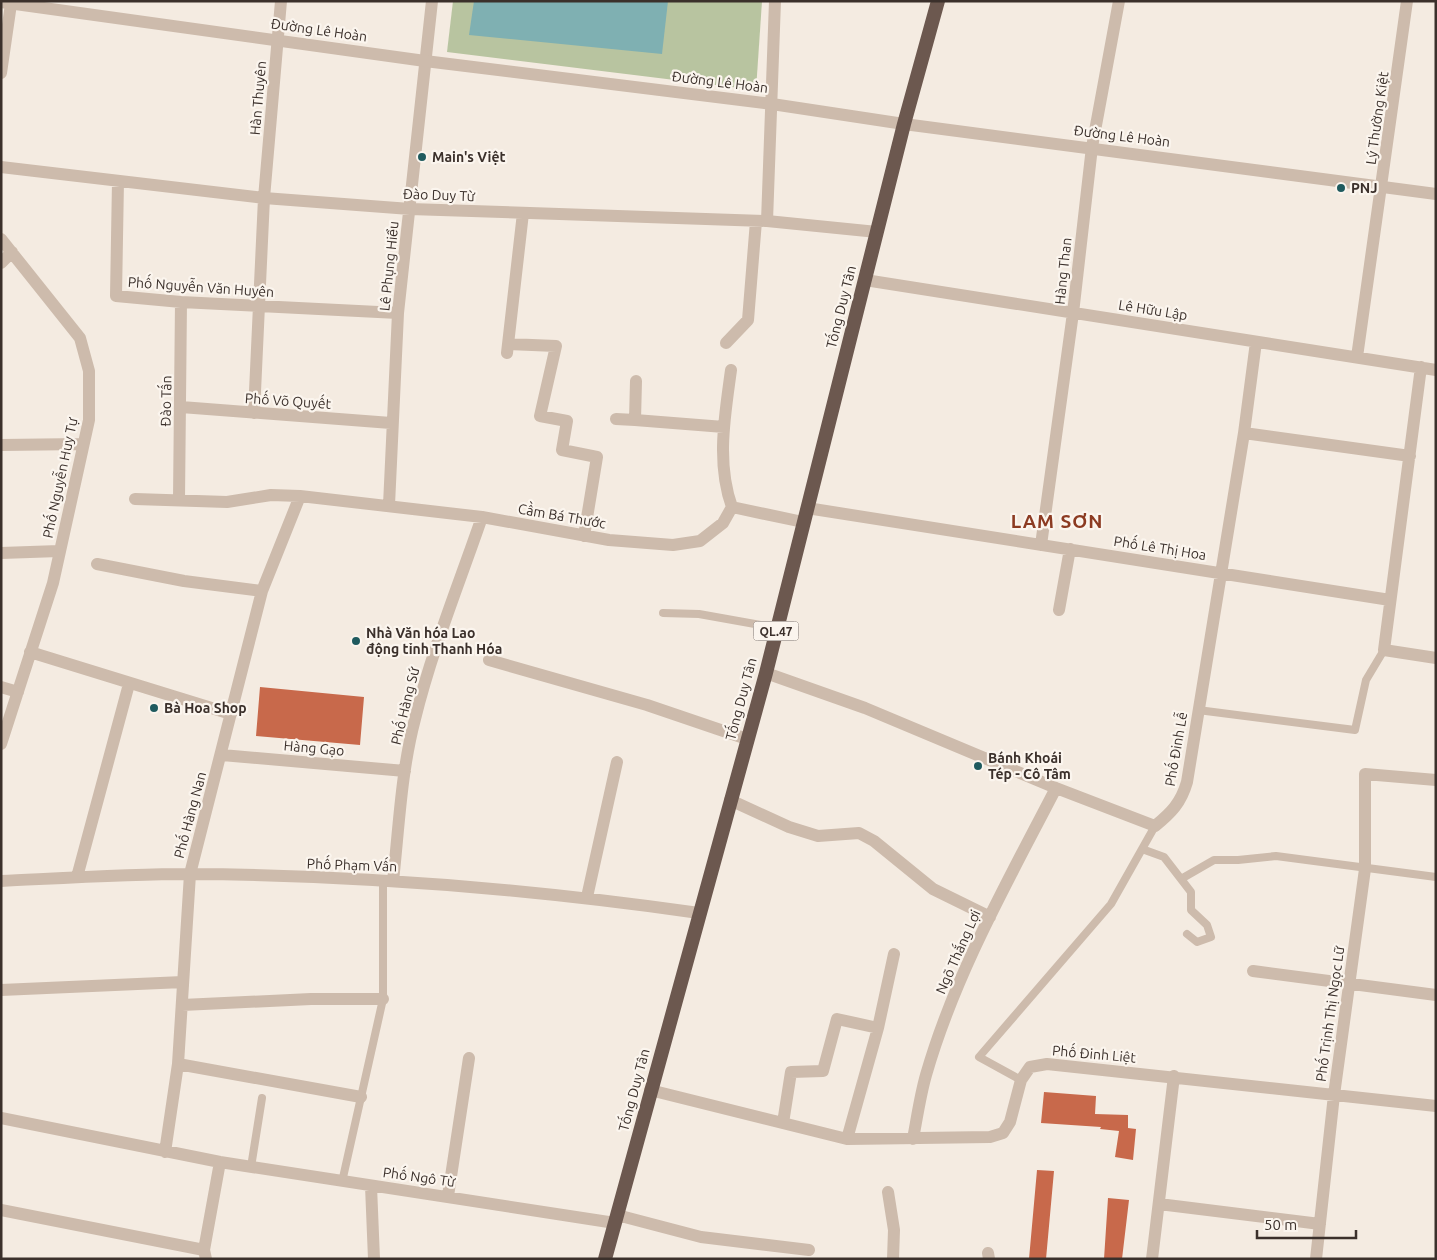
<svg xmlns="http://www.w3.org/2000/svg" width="1437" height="1260" font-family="Ubuntu,sans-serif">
  <rect width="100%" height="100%" fill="#f4ebe1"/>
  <path fill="#b8c4a0" d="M453 1H762L756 90 447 52Z"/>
  <path fill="#7fb0b2" d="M474 1H668L662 54 469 35Z"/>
  <path fill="#c8694b" d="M260 687 364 697 360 745 256 736Z
    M1044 1092 1096 1096 1095 1114 1128 1115V1128L1136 1129 1133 1160 1115 1157 1119 1131 1100 1129 1101 1127 1041 1123Z
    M1037 1170 1054 1171 1046 1259H1029Z
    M1108 1198 1129 1200 1122 1259H1104Z"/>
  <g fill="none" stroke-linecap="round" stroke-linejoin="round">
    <path stroke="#cdbbac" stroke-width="8" d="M663 613 699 614 777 628
      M1198 710 1355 730 1366 680 1384 650
      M1142 849 1164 857 1191 892V910L1207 925 1211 937 1197 942 1187 934
      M1181 879 1214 860H1238L1276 856 1436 877
      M1021 1080 979 1057 1111 904 1155 826
      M251 1167 262 1098
      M342 1182 383 999V881"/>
    <path stroke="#cdbbac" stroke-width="12" d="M1 73 11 4
      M1 167 264 198 410 209 767 221 877 232
      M118 181 116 296 181 302 398 313
      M1 239 80 338 89 371V420L53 583 1 744
      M1 263 12 252
      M865 280 1436 370
      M726 343 748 320 756 221
      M508 344 556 346 540 416 567 421 562 450 597 457 584 536
      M507 353 523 213
      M1357 357 1407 1
      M1421 367 1384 650 1436 658
      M731 370C725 415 716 463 732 507
      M636 381 635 420 724 427
      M181 407 391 423
      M254 413 264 198 281 1
      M616 419 635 420
      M1244 433 1410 456
      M1 445 83 444
      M135 499 227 502 271 495 300 496 482 517 609 540 673 545 700 541 723 523 732 507
      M179 499 181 302
      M389 505 398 313 432 1
      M732 507 803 522
      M807 508 1390 600
      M1041 545 1073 313 1092 147 1119 1
      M1 553 59 551
      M97 564 184 581 262 591
      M1059 610 1070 549
      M30 652 231 714
      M489 660 647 705 747 739
      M766 673 865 708 1056 788 1155 826C1171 813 1181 803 1187 782L1244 433 1256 342
      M1 687 18 692
      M222 755 405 771
      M730 800 789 827 818 836 859 833 874 841 933 889 990 917
      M77 877 129 684
      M1 881C64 878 127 874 190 874 361 875 531 889 699 913
      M393 881C399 827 401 772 415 719 432 650 459 584 482 517
      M587 897 617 762
      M1253 971 1436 995
      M1 990 183 982
      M182 1005 311 999H383
      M178 1064 361 1097
      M650 1090 847 1139 990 1137 1003 1133 1010 1122 1021 1080 1030 1067 1047 1064 1436 1106
      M1 1118 220 1162 615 1223
      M783 1123 791 1072 823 1071 837 1019 878 1028
      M847 1139 878 1028 894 954
      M913 1139C917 1118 920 1096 926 1075 955 974 1008 881 1056 788
      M165 1152 178 1064 190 874 262 591 300 496
      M371 1186 374 1259
      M888 1192 894 1230 893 1259
      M448 1196 469 1058
      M1159 1204 1320 1224
      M1 1210 204 1250
      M617 1215 701 1237 809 1250
      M988 1253 989 1259
      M206 1259 204 1250 220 1162
      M1152 1259 1174 1076
      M1316 1259 1334 1095 1365 869V774L1436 780"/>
    <path stroke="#cdbbac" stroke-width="12" d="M1 2 425 61 772 104 904 124 1436 194
      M767 221 775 1"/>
    <path stroke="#6c584f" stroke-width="14" d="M605 1259 766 673 904 124 938 1"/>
  </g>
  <g fill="#1f5a5e" stroke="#fbf5ee" stroke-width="2">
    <circle cx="422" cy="157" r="5"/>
    <circle cx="1341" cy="188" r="5"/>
    <circle cx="356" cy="641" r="5"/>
    <circle cx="154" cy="708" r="5"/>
    <circle cx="978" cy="766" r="5"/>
  </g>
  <g text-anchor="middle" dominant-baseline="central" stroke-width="4.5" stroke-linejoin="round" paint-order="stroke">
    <rect fill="#fbf5ee" stroke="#756b66" stroke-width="1" x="753.5" y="621.5" width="45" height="19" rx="4"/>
    <g font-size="12" font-weight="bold" fill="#3b302b">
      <text x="776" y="631">QL.47</text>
    </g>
    <g font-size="14" fill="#3b302b" stroke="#fbf5ee">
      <text transform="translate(319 30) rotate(8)">Đường Lê Hoàn</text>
      <text transform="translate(720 82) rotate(7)">Đường Lê Hoàn</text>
      <text transform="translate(258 98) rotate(-85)">Hàn Thuyên</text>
      <text transform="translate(1377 118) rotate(-82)">Lý Thường Kiệt</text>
      <text transform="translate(1122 136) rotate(7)">Đường Lê Hoàn</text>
      <text transform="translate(439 195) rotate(2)">Đào Duy Từ</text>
      <text transform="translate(389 266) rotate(-84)">Lê Phụng Hiểu</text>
      <text transform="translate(1063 271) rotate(-84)">Hàng Than</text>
      <text transform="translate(201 287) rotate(4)">Phố Nguyễn Văn Huyên</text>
      <text transform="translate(841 307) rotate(-76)">Tống Duy Tân</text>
      <text transform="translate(1153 310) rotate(9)">Lê Hữu Lập</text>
      <text transform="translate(166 401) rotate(-89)">Đào Tấn</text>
      <text transform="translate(288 401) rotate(4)">Phố Võ Quyết</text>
      <text transform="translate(60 478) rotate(-78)">Phố Nguyễn Huy Tự</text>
      <text transform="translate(562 516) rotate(10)">Cầm Bá Thước</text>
      <text transform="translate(1160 548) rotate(9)">Phố Lê Thị Hoa</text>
      <text transform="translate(741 699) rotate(-75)">Tống Duy Tân</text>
      <text transform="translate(405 706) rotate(-76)">Phố Hàng Sứ</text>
      <text transform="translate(314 748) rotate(5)">Hàng Gạo</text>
      <text transform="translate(1176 749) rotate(-80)">Phố Đinh Lễ</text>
      <text transform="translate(190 815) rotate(-75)">Phố Hàng Nan</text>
      <text transform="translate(352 865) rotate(2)">Phố Phạm Vấn</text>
      <text transform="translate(958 952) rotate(-66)">Ngõ Thắng Lợi</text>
      <text transform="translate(1330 1014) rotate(-82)">Phố Trịnh Thị Ngọc Lữ</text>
      <text transform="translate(1094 1054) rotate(5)">Phố Đinh Liệt</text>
      <text transform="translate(634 1090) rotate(-75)">Tống Duy Tân</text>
      <text transform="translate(419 1177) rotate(8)">Phố Ngô Từ</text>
    </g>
    <g font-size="14" font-weight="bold" fill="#3b302b" stroke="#fbf5ee" text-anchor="start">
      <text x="432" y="157">Main's Việt</text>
      <text x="1351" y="188">PNJ</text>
      <text x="366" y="633">Nhà Văn hóa Lao<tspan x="366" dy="16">động tỉnh Thanh Hóa</tspan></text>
      <text x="164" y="708">Bà Hoa Shop</text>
      <text x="988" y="758">Bánh Khoái<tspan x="988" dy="16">Tép - Cô Tâm</tspan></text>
    </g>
    <g font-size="19" font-weight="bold" letter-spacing="1" fill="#8c3b22" stroke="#fbf5ee">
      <text x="1057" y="521">LAM SƠN</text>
    </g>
  </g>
  <rect width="1437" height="1260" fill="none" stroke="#3b302b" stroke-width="5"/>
  <path d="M1257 1230v8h99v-8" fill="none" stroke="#3b302b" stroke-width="2.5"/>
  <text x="1264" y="1230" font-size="15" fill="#3b302b" stroke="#fbf5ee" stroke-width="4" paint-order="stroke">50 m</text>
</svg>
